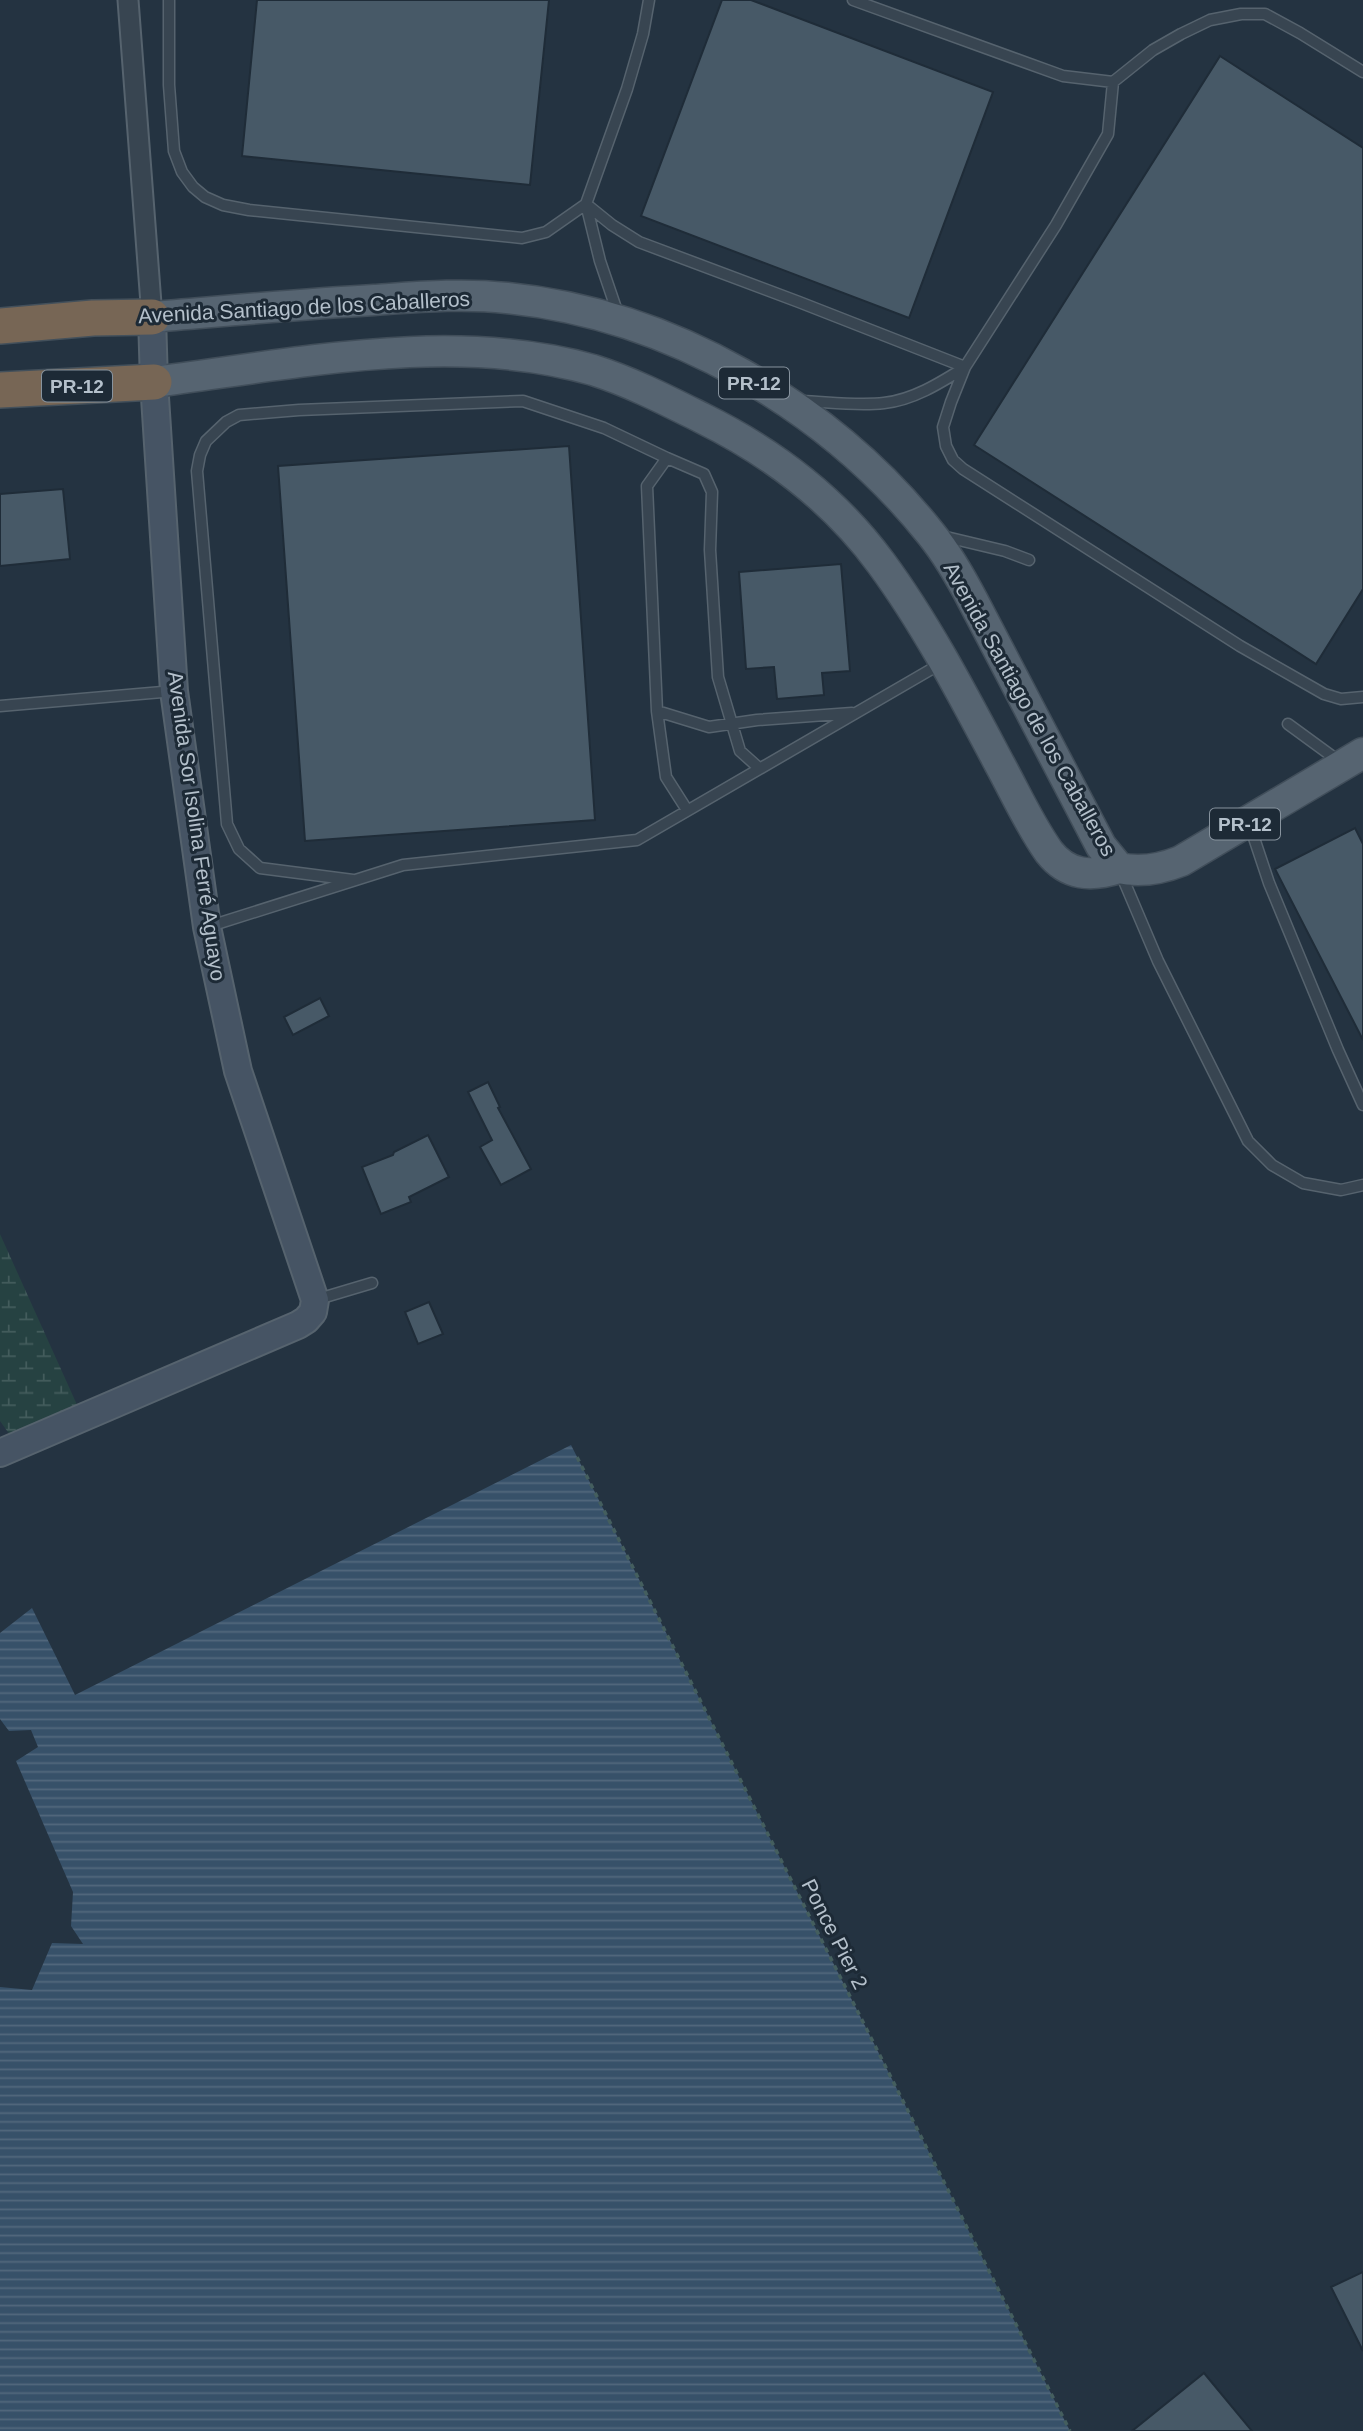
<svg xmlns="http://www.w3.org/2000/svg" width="1363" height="2431" font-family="Arial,sans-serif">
  <defs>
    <pattern id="wetland-marsh" width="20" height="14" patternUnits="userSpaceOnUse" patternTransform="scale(1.75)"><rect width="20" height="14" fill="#264242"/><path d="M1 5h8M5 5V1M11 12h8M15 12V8" fill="none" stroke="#435c5c"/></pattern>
    <pattern id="water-rules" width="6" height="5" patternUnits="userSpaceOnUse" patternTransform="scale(1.75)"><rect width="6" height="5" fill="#375169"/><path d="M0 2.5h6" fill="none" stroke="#52687d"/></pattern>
  </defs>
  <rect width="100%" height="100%" fill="#243341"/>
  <path fill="url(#wetland-marsh)" d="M0 1234 78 1407 10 1435 0 1421Z"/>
  <path fill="url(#water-rules)" d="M571 1445 1070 2431H0V1987L32 1990 52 1943 83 1944 71 1926 73 1892 16 1761 38 1747 31 1730 9 1731 0 1719V1633L32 1608 75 1695Z"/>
  <path fill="#475967" stroke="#1f2c38" stroke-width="2" d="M257 0H549L530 185 242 156Z
    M722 0H751L993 92 909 318 641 216Z
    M1220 56 1363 148V589L1316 664 974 445Z
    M569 446 595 820 305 841 278 466Z
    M63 489 70 559 0 566V494Z
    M841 564 850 671 822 673 824 695 777 699 774 667 746 669 739 572Z
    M1355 828 1363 844V1040L1275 869Z
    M320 998 329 1016 293 1035 284 1017Z
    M488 1082 500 1107 498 1108 531 1169 501 1185 480 1147 492 1140 468 1092Z
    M428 1135 449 1177 409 1197 411 1202 381 1214 362 1167 393 1155 394 1152Z
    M429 1302 443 1334 418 1344 405 1312Z
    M1363 2272V2351L1331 2287Z
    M1204 2373 1252 2431H1132Z"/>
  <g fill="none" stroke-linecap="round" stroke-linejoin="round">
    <g stroke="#56636e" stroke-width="13">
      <path id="lane" d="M169 0V85L174 151 182 172 193 187 205 197 223 205 249 210 522 238 546 232 586 204 612 225 639 242 799 302 965 367
        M853 0 1063 76 1113 82 1153 50 1181 34 1210 20 1241 14H1265L1300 33 1363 72
        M1113 82 1108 134 1056 225 965 367 951 402 943 427 946 446 953 460 963 469 1240 646 1324 694 1341 699 1363 697
        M619 317 600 261 586 204 627 89 643 34 649 0
        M802 401C828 402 858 406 884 403 913 400 940 383 964 368
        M667 458 704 474 712 492 710 550 718 677 740 751 759 768
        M942 536 1005 551 1029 560
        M0 706 174 691
        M657 711 709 727 757 720 852 713
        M1288 724 1340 762
        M1250 826 1269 883 1338 1050 1363 1105
        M1121 874 1158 961 1248 1141 1272 1165 1303 1183 1341 1190 1363 1185
        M353 880 260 868 239 849 227 824 197 471 200 455 206 441 226 422 239 415 299 410 523 401 604 428 667 458 647 486 657 711 666 777 687 810
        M207 927 403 865 637 840 942 663
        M315 1300 372 1283"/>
    </g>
    <g stroke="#56636e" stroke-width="23">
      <path id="street" d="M128 0 152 317"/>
    </g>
    <g stroke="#56636e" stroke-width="30">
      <path id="secondary" d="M0 1453 298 1325 306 1320 313 1312 315 1300 238 1071 207 927 174 691 154 382 152 317"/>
    </g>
    <g stroke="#414e5a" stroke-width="33">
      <path id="primary" d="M152 317C226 311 300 304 374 300 418 297 463 293 507 298 670 314 829 406 931 534 948 555 961 578 973 601L1101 846 1119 868
        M154 382C294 364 454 330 593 370 631 382 666 400 702 418 771 452 834 499 881 563 926 624 963 695 999 763 1015 792 1029 824 1049 852 1068 876 1091 877 1119 868
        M1119 868C1141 873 1161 869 1181 861L1363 753"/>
    </g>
    <g stroke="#43505b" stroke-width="38">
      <path id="highway" d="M0 326 93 318 152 317
        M0 390 154 382"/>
    </g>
    <path stroke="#445e5e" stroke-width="3.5" stroke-dasharray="5 5" stroke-linecap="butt" d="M577 1457 1070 2431"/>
    <use href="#lane" stroke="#384551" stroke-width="10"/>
    <use href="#street" stroke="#384551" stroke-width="19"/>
    <use href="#secondary" stroke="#465464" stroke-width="26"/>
    <use href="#primary" stroke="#566471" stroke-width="30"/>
    <use href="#highway" stroke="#765" stroke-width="35"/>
  </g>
  <g text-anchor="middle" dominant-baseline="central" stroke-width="6" stroke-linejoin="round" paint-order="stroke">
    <g fill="#1d2a36" stroke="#87939e" stroke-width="2">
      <rect x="719" y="367.5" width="70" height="31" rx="5"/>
      <rect x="42" y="370.5" width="70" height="31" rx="5"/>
      <rect x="1210" y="808.5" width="70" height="31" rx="5"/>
    </g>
    <g font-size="19" font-weight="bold" fill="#b4c0cb">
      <text x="754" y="383">PR-12</text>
      <text x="77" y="386">PR-12</text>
      <text x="1245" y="824">PR-12</text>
    </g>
    <g font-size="21" fill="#b4c0cb" stroke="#1d2a36">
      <text transform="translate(304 307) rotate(-3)">Avenida Santiago de los Caballeros</text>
      <text transform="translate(1030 709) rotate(61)">Avenida Santiago de los Caballeros</text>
      <text transform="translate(197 826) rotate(82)">Avenida Sor Isolina Ferré Aguayo</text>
      <text transform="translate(835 1934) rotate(63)">Ponce Pier 2</text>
    </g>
  </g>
</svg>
